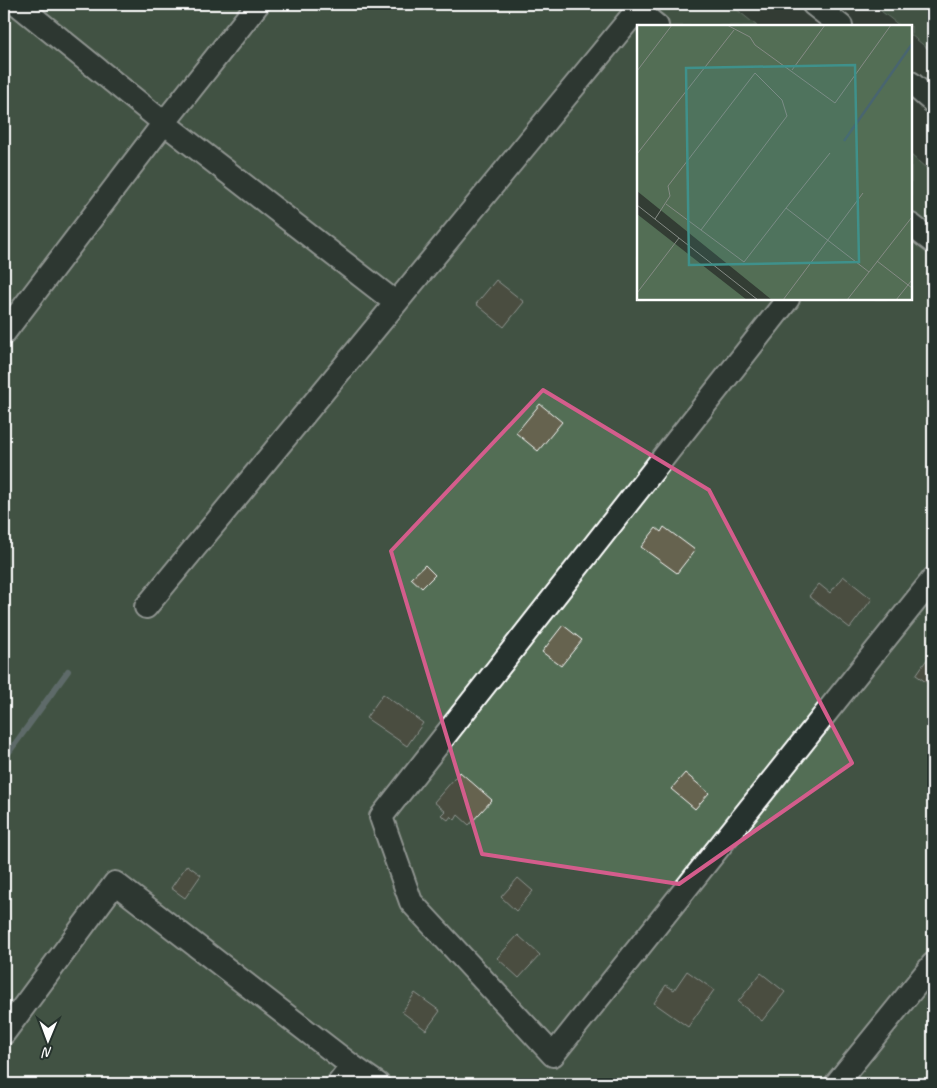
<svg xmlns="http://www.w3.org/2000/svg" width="937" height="1088" font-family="Caveat,sans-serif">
  <rect width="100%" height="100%" fill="#333d34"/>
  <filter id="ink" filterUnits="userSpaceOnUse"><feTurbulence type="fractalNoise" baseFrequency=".02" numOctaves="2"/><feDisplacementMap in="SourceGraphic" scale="10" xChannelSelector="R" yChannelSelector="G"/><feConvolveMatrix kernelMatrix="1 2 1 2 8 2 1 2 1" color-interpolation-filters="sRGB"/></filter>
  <g filter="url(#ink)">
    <path fill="#536e55" stroke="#a9b6aa" d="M4 4H730L757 26H638V299H911V155L933 174V1084H4Z
      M872 4H933V53L911 35V26H900Z"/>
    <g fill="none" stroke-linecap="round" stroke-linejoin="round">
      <path stroke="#92a3a9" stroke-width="6" d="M4 759 68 671"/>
    </g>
    <path fill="#66634f" stroke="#fff" d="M496 280 524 302 504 327 476 304Z
      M540 404 562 422 538 451 516 433Z
      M664 527 695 550 677 573 641 547 656 528 661 532Z
      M425 565 435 575 422 588 411 578Z
      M843 576 872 599 850 628 809 596 819 584 830 593Z
      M563 625 582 640 561 666 542 652Z
      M932 652 933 654V687L916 675Z
      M383 694 423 723 407 746 366 718Z
      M460 772 492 800 469 825 458 815 455 820 451 816 448 820 441 815 445 811 434 802Z
      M685 773 709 793 695 809 671 789Z
      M187 865 201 875 185 898 171 888Z
      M518 878 533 891 516 911 501 897Z
      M518 935 540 955 519 978 497 958Z
      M687 971 714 990 688 1027 654 1003 666 985 674 990Z
      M761 973 785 992 762 1021 738 1002Z
      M415 993 440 1011 426 1030 402 1012Z"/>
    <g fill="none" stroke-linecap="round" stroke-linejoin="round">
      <g stroke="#fff" stroke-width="26">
        <path id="minor" d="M17 4 164 123 396 303 637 10 657 26
          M813 4 841 26
          M911 83 933 102
          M911 225 933 242
          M788 299 381 817 411 902 553 1055 933 579
          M4 333 164 123 258 4
          M146 607 396 303
          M4 1033 115 883 352 1066 378 1084
          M338 1084 352 1066
          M836 1084 933 964"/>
      </g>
      <use href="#minor" stroke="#26332d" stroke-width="22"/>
    </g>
  </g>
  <path d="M0 0H937V1088H0ZM543 390 709 490 852 763 679 884 482 854 391 551Z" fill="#333d34" fill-opacity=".55" fill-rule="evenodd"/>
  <path fill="none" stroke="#d45d8c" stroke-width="4" stroke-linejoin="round" d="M543 390 709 490 852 763 679 884 482 854 391 551Z"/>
  <g transform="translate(637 25)">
    <rect width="275" height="275" fill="#333d34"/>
    <path d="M0 0H275V275H135L0 166ZM0 189 110 275H0Z" fill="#536e55"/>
    <path fill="none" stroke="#49656f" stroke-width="2.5" d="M207 116 275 19"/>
    <path fill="none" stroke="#858b85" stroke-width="1" d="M90 0 113 12 118 20 198 78 254 0M155 45 188 0M0 46 35 0M0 129 97 5M0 180 121 275M149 183 193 128M18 194 33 171 31 161 118 48 145 75 150 91 64 205 29 179M64 205 107 237 149 183 232 247 210 275M240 236 275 263M232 247 275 192M0 268 42 213M146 275 226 168M259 275 275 255"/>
    <path fill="#3f918b" fill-opacity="0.15" stroke="#3f918b" stroke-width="2.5" d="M218 40 222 237 52 240 49 43Z"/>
    <rect width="275" height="275" fill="none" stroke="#fff" stroke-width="2.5"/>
  </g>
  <rect width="937" height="1088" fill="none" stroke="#26332d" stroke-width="20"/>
  <rect x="10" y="10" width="917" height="1068" fill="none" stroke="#fff" stroke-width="2" filter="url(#ink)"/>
  <g transform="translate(48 1040) rotate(181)" stroke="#26332d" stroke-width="4" paint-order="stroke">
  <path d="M0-4L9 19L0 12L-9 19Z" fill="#ffffff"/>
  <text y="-8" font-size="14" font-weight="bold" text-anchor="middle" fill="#ffffff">N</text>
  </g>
</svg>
